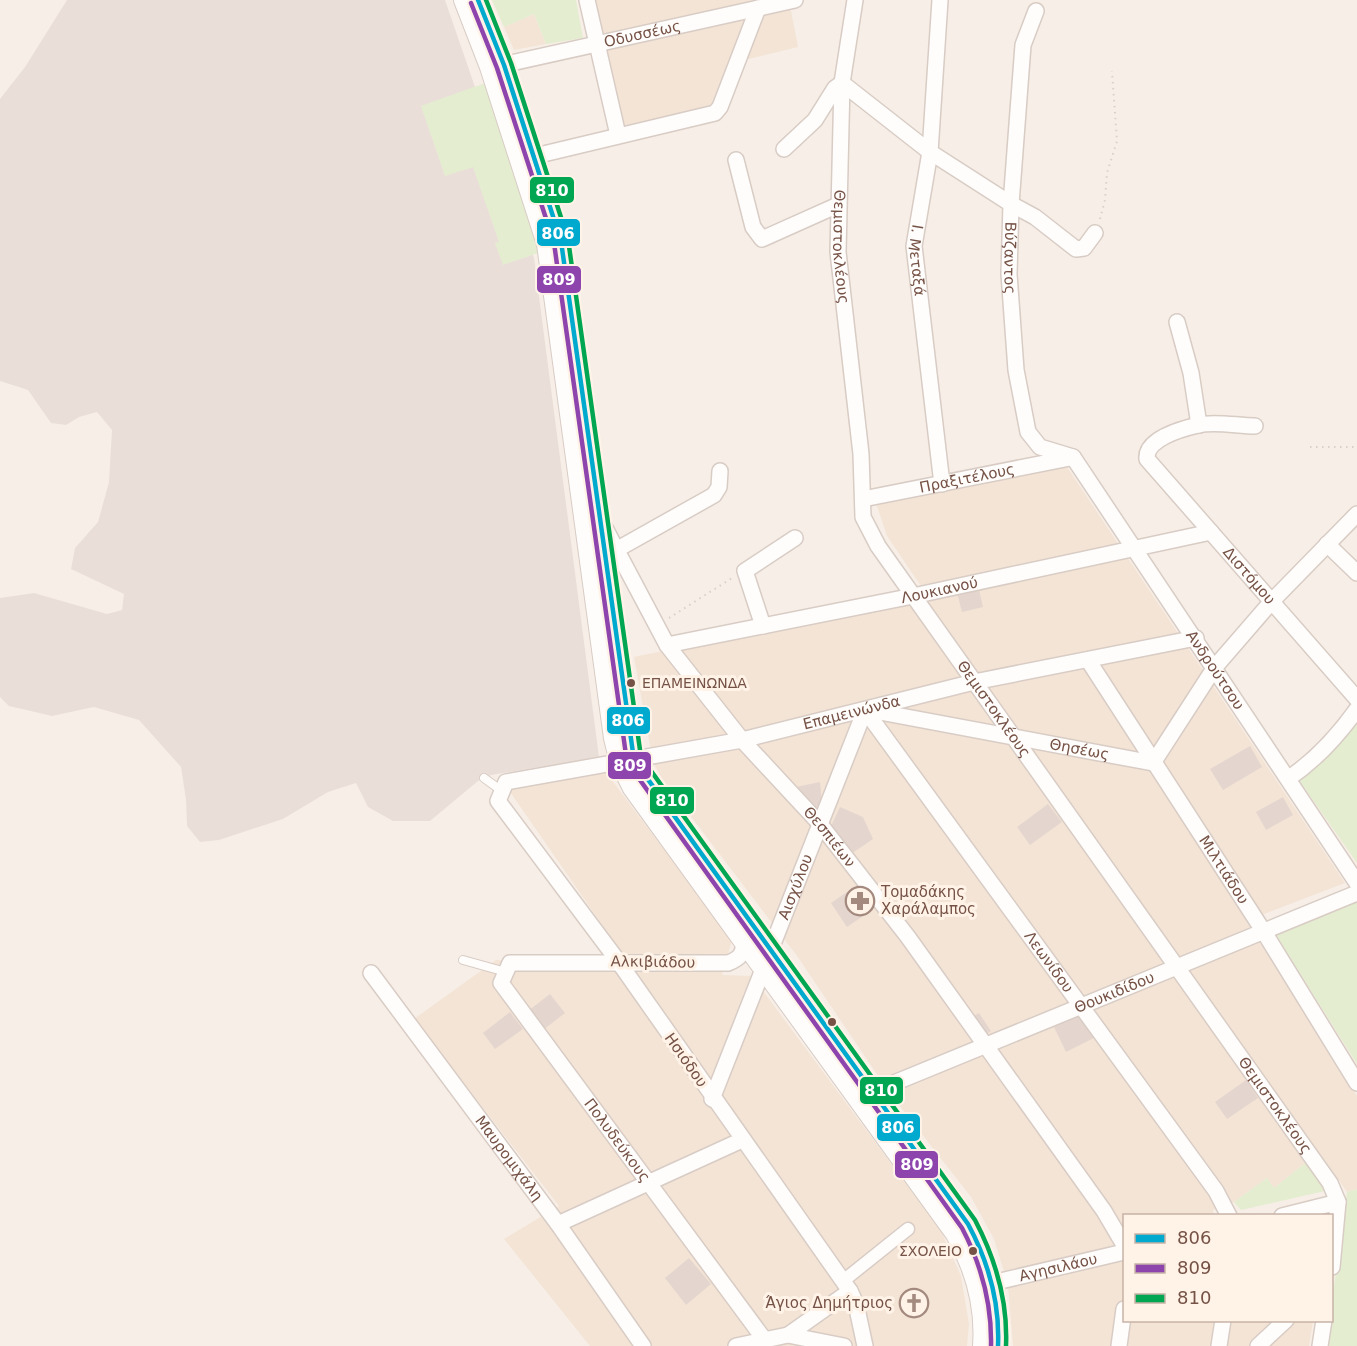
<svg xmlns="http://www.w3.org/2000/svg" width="1357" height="1346" font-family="'DejaVu Sans',sans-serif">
  <rect width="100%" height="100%" fill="#f7efe7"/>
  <path fill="#f3e4d6" d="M594 0H789L798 47 728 64 712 108 620 126Z
    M534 14 546 44 514 50 504 27Z
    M1063 461 1345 883 1246 921 1357 1096V1189L1347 1192 1319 1152 1274 1188 1267 1178 1234 1202 1213 1210 1214 1215 1124 1216V1320L1313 1321 1309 1346H1013L1008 1285 994 1239 971 1197 889 1092 797 956 661 777 653 762 634 657 927 595 887 536 876 503Z
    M605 771 732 940 722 975 752 976 941 1231 961 1276 969 1324 967 1346H590L504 1239 559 1206 414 1019 496 960 634 971 508 789Z"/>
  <path fill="#eadfd8" d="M67 0H445L534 258 599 757 491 775 478 781 430 821H393L368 807 356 783 328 792 283 819 219 840 200 842 187 826 186 800 181 767 139 720 94 707 52 716 9 706 0 697V598L34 593 107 614 122 610 124 594 71 569 75 548 98 522 109 482 112 430 97 412 79 417 66 425 51 423 28 390 0 381V99L25 67Z"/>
  <path fill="#e4edd0" d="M492 0H576L583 38 546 44 534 14 504 27Z
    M488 82 544 251 503 265 495 243 499 242 473 167 445 176 421 106Z
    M1357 713V863L1296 776Z
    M1357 900V1064L1273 931Z
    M1309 1160 1326 1185 1325 1191 1241 1210 1234 1202 1267 1178 1274 1188Z
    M1357 1189V1346H1325L1329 1321 1332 1320V1301L1347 1192Z"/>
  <path fill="#e4d6ce" d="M978 585 983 607 962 612 956 589Z
    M1250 746 1262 767 1223 790 1210 769Z
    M820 782 822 805 813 808 796 787Z
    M1283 797 1293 815 1266 830 1256 812Z
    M1048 804 1062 822 1030 845 1017 827Z
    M840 807 863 817 873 839 851 854 831 826Z
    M859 884 875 908 847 927 831 903Z
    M550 994 565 1013 543 1030 528 1011Z
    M1077 1011 1094 1038 1066 1052 1052 1023Z
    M510 1012 523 1029 495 1049 483 1033Z
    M979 1013 991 1031 981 1038 969 1019Z
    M1246 1080 1258 1098 1227 1119 1215 1102Z
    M689 1258 711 1284 686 1305 665 1278Z"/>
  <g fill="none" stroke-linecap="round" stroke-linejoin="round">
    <g stroke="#d8ccc5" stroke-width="10">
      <path id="service" d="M484 778 502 791
        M463 960 506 972"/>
    </g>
    <g stroke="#d8ccc5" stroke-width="15">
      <path id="pedestrian" d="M843 1281 908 1229"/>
    </g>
    <g stroke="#d8ccc5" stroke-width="18">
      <g id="minor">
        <path d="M587 0 618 135"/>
        <path id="s1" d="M855 0 842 83 838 252 861 454 863 517 878 546 1330 1183 1338 1202 1332 1267"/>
        <path id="s2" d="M940 0 930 152 914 246 942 484"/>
        <path d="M1036 11 1023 45 1011 204 1035 217 1076 249 1084 248 1095 233"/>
        <path id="s3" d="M493 67 795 0"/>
        <path id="s4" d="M842 83 930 152 1011 204 1009 274 1016 370 1028 432 1040 447 1073 457"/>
        <path d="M784 149 815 120 835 88 842 83"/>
        <path d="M535 156 715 113 720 107 758 8"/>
        <path d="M736 160 753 227 762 239 838 205"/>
        <path d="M1177 322 1191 373 1199 425"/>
        <path id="s5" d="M1255 426C1238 426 1215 421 1198 425 1181 429 1145 439 1147 459L1357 699"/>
        <path id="s6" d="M1073 457 1357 883"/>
        <path id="s7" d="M863 499 1070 458"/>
        <path id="s8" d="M605 528 667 645 742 740 820 824 908 937 1104 1211 1124 1245"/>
        <path d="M1327 544 1357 573"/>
        <path d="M616 550 714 495 719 487 720 471"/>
        <path d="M763 626 745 571 795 538"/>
        <path id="s9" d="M667 645 913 596 1211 532"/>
        <path id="s10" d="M1088 660 1264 932 1357 1083"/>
        <path id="s11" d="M865 710 1216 1191 1229 1216"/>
        <path id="s12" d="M869 710 1153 763 1215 667 1273 600 1357 514"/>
        <path d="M1289 778C1317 759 1337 737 1357 709"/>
        <path id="s13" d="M744 941C743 954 741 958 728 963H510L501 983 764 1339 763 1346"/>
        <path id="s14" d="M371 973 558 1224 643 1346"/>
        <path id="s15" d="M872 1092 1357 893"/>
        <path id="s16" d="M712 1099 865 710"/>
        <path d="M1282 1216 1338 1202"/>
        <path d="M558 1224 742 1140"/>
        <path id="s17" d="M992 1283 1124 1252"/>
        <path d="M788 1335 844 1346"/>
        <path d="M736 1346 788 1335 850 1291"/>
        <path id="s18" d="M865 1346 856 1304 850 1291 618 961 498 801 506 782 742 740 974 682 1196 638"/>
        <path d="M1119 1346 1124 1309"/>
        <path d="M1219 1346 1223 1320"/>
        <path d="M1258 1346 1286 1320"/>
        <path d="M1320 1346 1324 1320"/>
      </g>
    </g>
    <g stroke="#d8ccc5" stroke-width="22">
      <path id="tertiary" d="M464 0 490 67 547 244 614 738 620 762 633 788 956 1234C975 1268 986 1306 983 1346
        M478 0 504 65 561 241 634 760 968 1224C989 1261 1002 1303 998 1346"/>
    </g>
    <path stroke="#dacfca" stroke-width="2" stroke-dasharray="1.5 4.5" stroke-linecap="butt" d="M1100 219 1105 200 1107 173 1117 141 1112 71
      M1310 447H1357
      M669 618 732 578"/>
    <use href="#service" stroke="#fefdfb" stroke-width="8"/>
    <use href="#pedestrian" stroke="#fefdfb" stroke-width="12"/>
    <use href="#minor" stroke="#fefdfb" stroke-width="15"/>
    <use href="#tertiary" stroke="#fefdfb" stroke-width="20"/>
    <g stroke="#fff3e8" stroke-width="9">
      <path id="bus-1" d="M478 0 504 65 561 241 634 760 968 1224C989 1263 1000 1302 998 1346"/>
    </g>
    <g stroke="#fff3e8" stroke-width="9">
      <path id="bus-2" d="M471 3 497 68 554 243 627 762 962 1228C982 1266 992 1303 991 1346"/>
    </g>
    <g stroke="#fff3e8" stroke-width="9">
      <path id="bus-3" d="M486 0 511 63 568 239 641 757 975 1220C996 1260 1008 1301 1006 1346"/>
    </g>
    <use href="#bus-1" stroke="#00a9ce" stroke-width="4.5"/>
    <use href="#bus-2" stroke="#8e44ad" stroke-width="4.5"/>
    <use href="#bus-3" stroke="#00a651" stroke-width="4.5"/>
  </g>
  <defs>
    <g id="pharmacy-ring" transform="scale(1.5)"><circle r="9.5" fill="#fff3e8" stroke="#a3897e" stroke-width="1.5"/><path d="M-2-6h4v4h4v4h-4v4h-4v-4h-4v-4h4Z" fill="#a3897e"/></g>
    <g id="church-ring" transform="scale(1.5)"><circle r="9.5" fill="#fff3e8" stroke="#a3897e" stroke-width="1.5"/><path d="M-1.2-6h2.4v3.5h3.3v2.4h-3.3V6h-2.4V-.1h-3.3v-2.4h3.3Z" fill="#a3897e"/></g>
  </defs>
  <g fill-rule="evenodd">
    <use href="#pharmacy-ring" x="860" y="901"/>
    <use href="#church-ring" x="914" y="1303"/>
  </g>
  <g fill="#765246" stroke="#fff3e8" stroke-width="2">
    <circle cx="631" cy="683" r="5"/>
    <circle cx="832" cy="1022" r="5"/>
    <circle cx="973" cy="1251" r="5"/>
  </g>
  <g text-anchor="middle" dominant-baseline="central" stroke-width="6" stroke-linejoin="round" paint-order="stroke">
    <g font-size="14" fill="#765246" stroke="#fff3e8" text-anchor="start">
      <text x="642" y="683">ΕΠΑΜΕΙΝΩΝΔΑ</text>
      <text x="962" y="1251" text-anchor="end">ΣΧΟΛΕΙΟ</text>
    </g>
    <g font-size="15" fill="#765246" stroke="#fff3e8">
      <text stroke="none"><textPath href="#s3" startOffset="153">Οδυσσέως</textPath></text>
      <text stroke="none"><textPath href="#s1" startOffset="248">Θεμιστοκλέους</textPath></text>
      <text stroke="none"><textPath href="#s4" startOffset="262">Βύζαντος</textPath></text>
      <text stroke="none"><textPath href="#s2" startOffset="262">Ι. Μεταξά</textPath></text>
      <text stroke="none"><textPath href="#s7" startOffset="106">Πραξιτέλους</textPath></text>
      <text stroke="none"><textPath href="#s5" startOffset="278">Διστόμου</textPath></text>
      <text stroke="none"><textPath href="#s9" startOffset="278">Λουκιανού</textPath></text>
      <text stroke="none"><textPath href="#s6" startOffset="256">Ανδρούτσου</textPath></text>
      <text stroke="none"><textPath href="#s1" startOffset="752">Θεμιστοκλέους</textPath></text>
      <text stroke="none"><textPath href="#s18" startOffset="1034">Επαμεινώνδα</textPath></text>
      <text stroke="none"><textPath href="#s12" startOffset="214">Θησέως</textPath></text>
      <text stroke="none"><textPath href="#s8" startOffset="384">Θεσπιέων</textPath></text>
      <text stroke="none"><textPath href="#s10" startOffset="250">Μιλτιάδου</textPath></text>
      <text stroke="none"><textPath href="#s16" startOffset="228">Αισχύλου</textPath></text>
      <text transform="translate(653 962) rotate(1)">Αλκιβιάδου</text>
      <text stroke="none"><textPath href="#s11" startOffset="312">Λεωνίδου</textPath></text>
      <text stroke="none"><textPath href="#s15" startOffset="262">Θουκιδίδου</textPath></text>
      <text transform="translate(686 1060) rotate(55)">Ησιόδου</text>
      <text stroke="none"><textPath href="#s1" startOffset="1238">Θεμιστοκλέους</textPath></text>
      <text stroke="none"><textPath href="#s13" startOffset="465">Πολυδεύκους</textPath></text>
      <text stroke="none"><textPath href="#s14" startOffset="231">Μαυρομιχάλη</textPath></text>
      <text stroke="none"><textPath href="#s17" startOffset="68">Αγησιλάου</textPath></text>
    </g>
    <g font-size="15" fill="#765246" stroke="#fff3e8" text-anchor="start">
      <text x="881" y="892">Τομαδάκης<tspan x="881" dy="17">Χαράλαμπος</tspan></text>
      <text x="893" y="1303" text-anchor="end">Άγιος Δημήτριος</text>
    </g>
  </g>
  <g stroke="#fff3e8" stroke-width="2">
    <rect x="529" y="176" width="46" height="28" rx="6" fill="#00a651"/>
    <rect x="536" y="218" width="45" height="29" rx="6" fill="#00a9ce"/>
    <rect x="536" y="265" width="46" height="29" rx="6" fill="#8e44ad"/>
    <rect x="606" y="706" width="45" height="29" rx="6" fill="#00a9ce"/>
    <rect x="607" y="751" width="45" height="29" rx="6" fill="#8e44ad"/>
    <rect x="649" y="786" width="46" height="29" rx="6" fill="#00a651"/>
    <rect x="859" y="1076" width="45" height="29" rx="6" fill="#00a651"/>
    <rect x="876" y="1113" width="45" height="29" rx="6" fill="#00a9ce"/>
    <rect x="894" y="1150" width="45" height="29" rx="6" fill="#8e44ad"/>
  </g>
  <g font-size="16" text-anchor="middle" font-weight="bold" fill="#fff">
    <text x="552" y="196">810</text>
    <text x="558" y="239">806</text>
    <text x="559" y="285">809</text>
    <text x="628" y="726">806</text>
    <text x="630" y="771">809</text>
    <text x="672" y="806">810</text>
    <text x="881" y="1096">810</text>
    <text x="898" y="1133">806</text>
    <text x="917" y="1170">809</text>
  </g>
  <rect x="1123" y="1214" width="210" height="108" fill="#fff3e8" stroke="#c8b3a7" stroke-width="1.5"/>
  <rect x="1135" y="1234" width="30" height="9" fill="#00a9ce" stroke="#c8b3a7" stroke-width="1.5"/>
  <text x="1177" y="1244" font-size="18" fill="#765246">806</text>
  <rect x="1135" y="1264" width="30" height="9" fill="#8e44ad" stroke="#c8b3a7" stroke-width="1.5"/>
  <text x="1177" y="1274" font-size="18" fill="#765246">809</text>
  <rect x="1135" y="1294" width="30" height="9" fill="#00a651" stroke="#c8b3a7" stroke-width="1.5"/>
  <text x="1177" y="1304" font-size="18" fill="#765246">810</text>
</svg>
